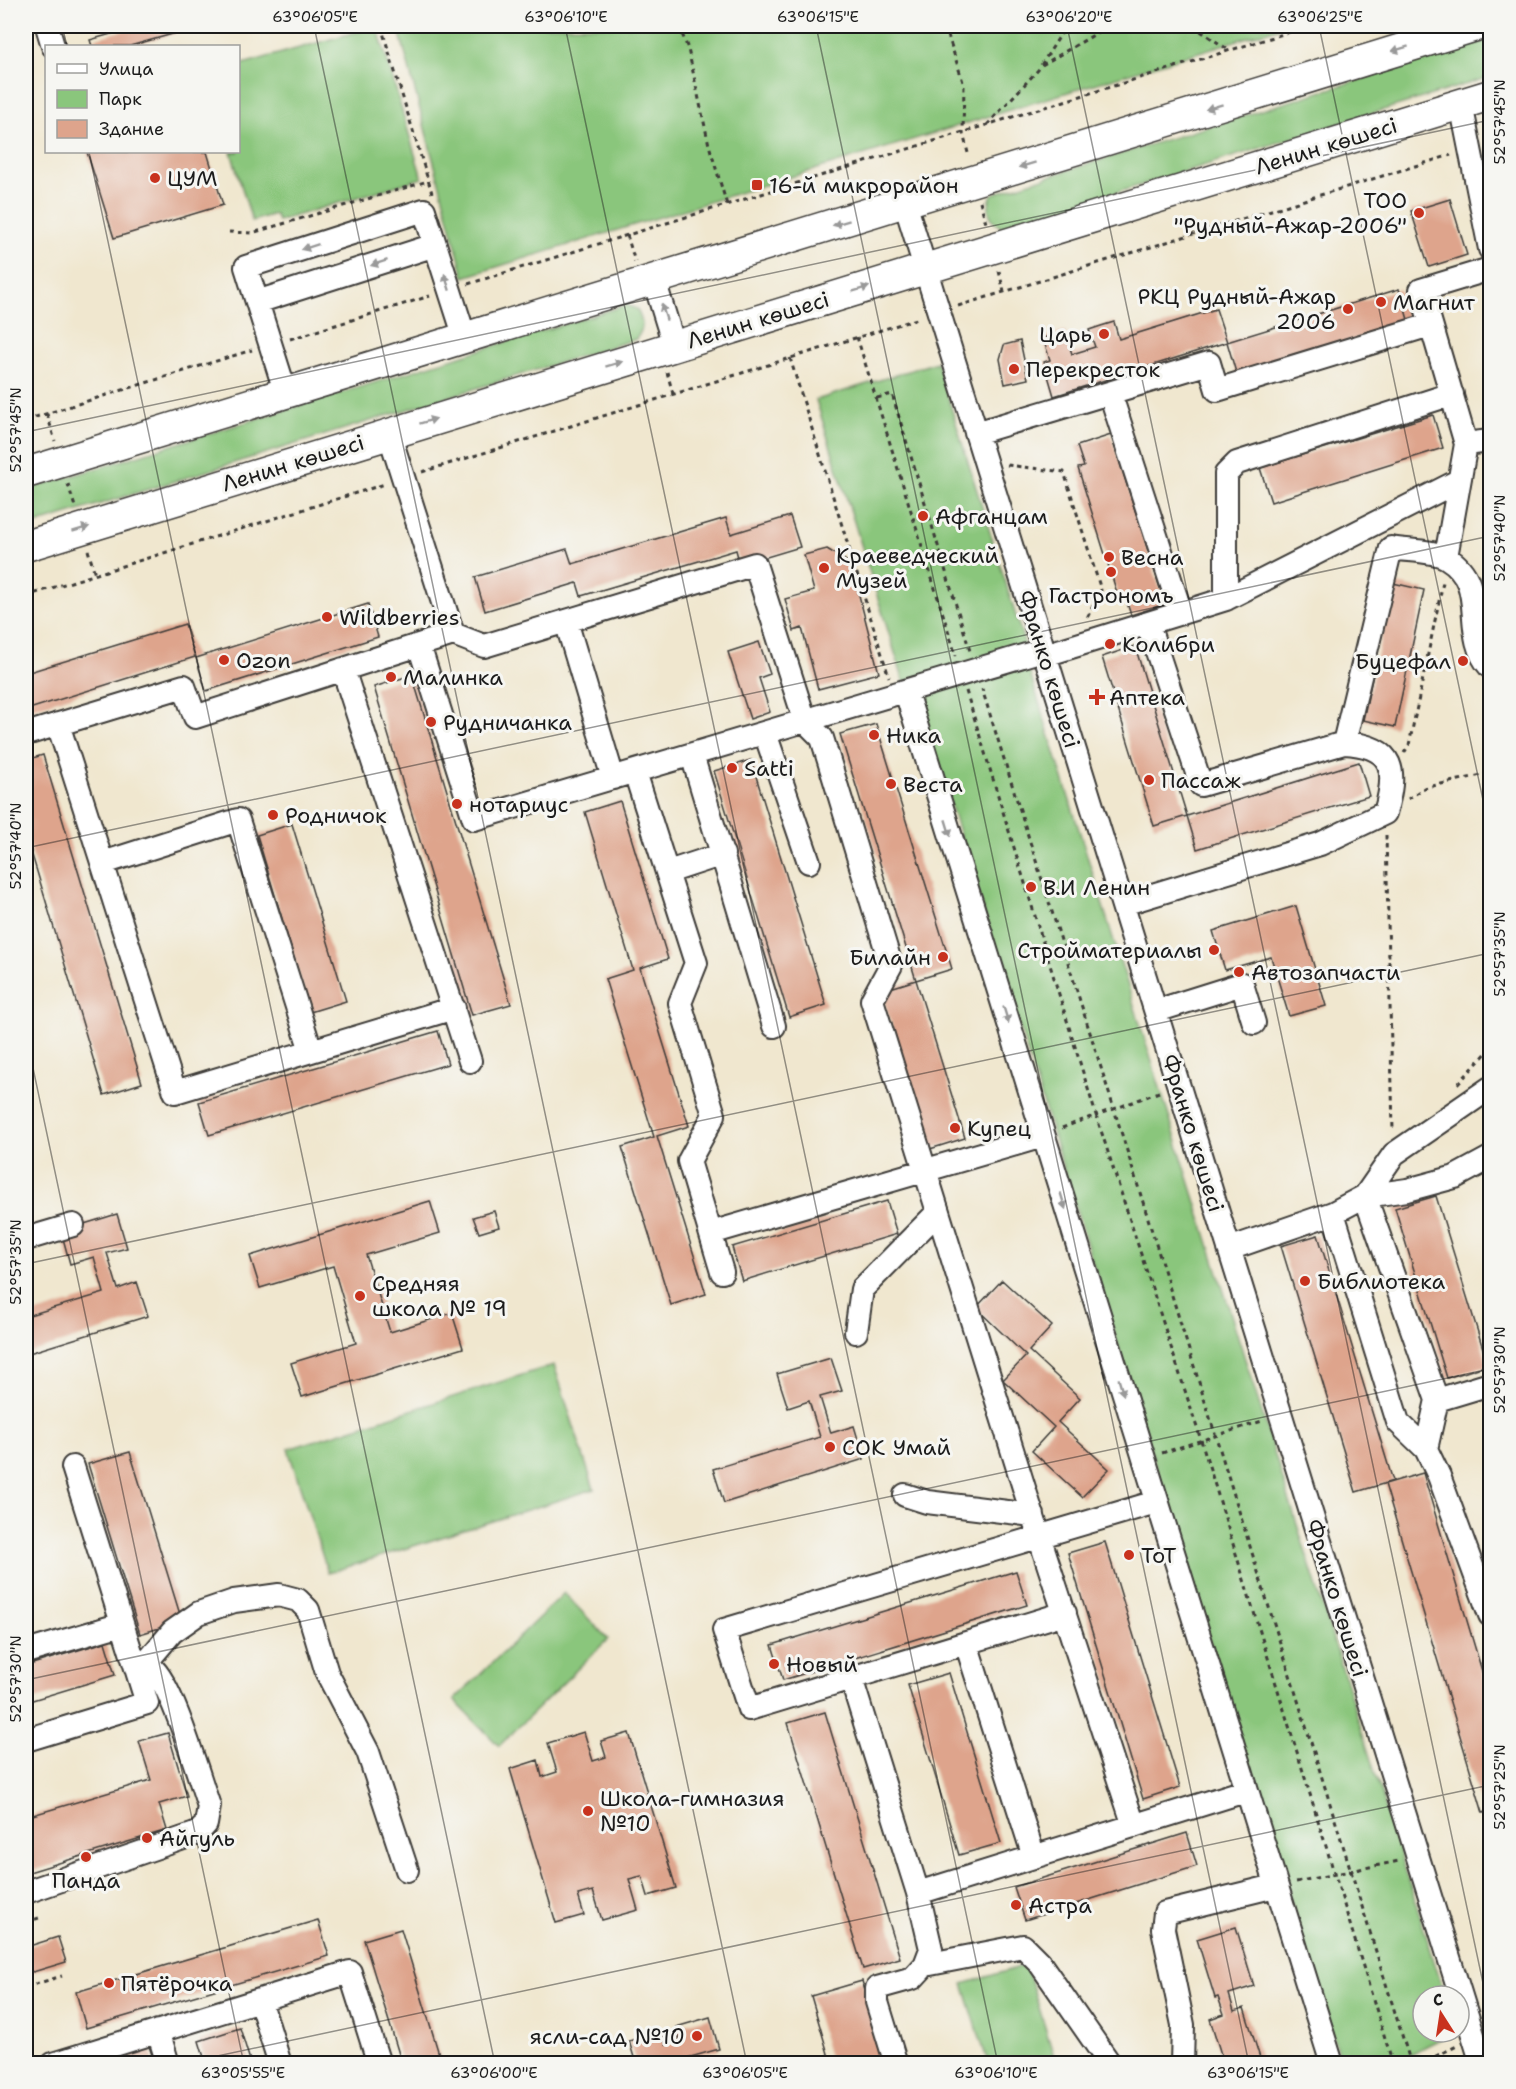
<svg xmlns="http://www.w3.org/2000/svg" width="1516" height="2089" font-family="'Shantell Sans',sans-serif">
  <rect width="100%" height="100%" fill="#f6f6f2"/>
  <filter id="ink" filterUnits="userSpaceOnUse"><feTurbulence type="fractalNoise" baseFrequency=".0167" numOctaves="2"/><feDisplacementMap in="SourceGraphic" scale="12" xChannelSelector="R" yChannelSelector="G"/><feConvolveMatrix kernelMatrix="1 2 1 2 8 2 1 2 1" color-interpolation-filters="sRGB"/></filter>
  <filter id="wash" filterUnits="userSpaceOnUse"><feTurbulence type="fractalNoise" baseFrequency=".008" numOctaves="4" result="noise"/><feDisplacementMap in="SourceGraphic" scale="24" xChannelSelector="R" yChannelSelector="G"/><feGaussianBlur stdDeviation="1.35" result="paint"/><feColorMatrix in="noise" values="0 0 0 0 0 0 0 0 0 0 0 0 0 0 0 0 0 1.4 0 .05"/><feComposite in="paint" operator="in"/></filter>
  <g filter="url(#wash)">
    <rect width="100%" height="100%" fill="#f0e7cf"/>
    <path fill="#8ac67c" stroke="#53714c" stroke-width="1.5" d="M377 26 422 178 278 221 275 214 252 221 231 152H238L239 65Z
      M398 26H1284L464 277Z
      M1490 39V77L1002 228C988 220 986 209 992 194Z
      M626 305 637 309C643 322 645 328 636 339L26 527V490Z
      M937 362 1025 645 904 682 816 400Z
      M1027 664 1445 1996H1423V2032H1454L1393 2063H1341L917 697Z
      M554 1365 594 1489 328 1573 288 1449Z
      M564 1593 608 1639 499 1746 454 1700Z
      M1026 1965 1056 2063H988L963 1984Z"/>
    <g id="blocks">
      <path fill="#dea48c" d="M139 26H193L194 28 130 46H92L90 40Z
        M87 152H207L223 205 114 238Z
        M1450 199 1467 255 1429 267 1411 211Z
        M1399 289 1409 323 1237 376 1227 342Z
        M1216 309 1227 342 1054 396 1044 362 1050 360 1043 338 1065 332 1072 354 1095 347 1089 330 1101 326 1114 322 1119 339Z
        M1020 341 1028 379 1005 384 1000 359 1004 345Z
        M1433 415 1443 448 1271 502 1260 468Z
        M1111 435 1165 604 1131 615 1124 594 1118 596 1078 468 1084 467 1077 446Z
        M790 516 800 547 740 565 736 550 581 596 577 583 485 611 475 577 567 549 572 564 726 518 731 534Z
        M827 549 851 564 879 673 818 689 802 628 794 631 785 599 814 591 804 555Z
        M1393 583 1424 590 1395 727 1363 720Z
        M368 604 378 637 206 691 196 658Z
        M185 624 195 657 26 710V673Z
        M759 642 770 674 759 678 770 712 750 719 728 652Z
        M1135 646 1187 816 1359 762 1369 796 1197 849 1187 816 1154 826 1102 657Z
        M412 675 511 1004 472 1015 374 687Z
        M876 724 952 969 916 980 840 734Z
        M43 755 142 1083 104 1095 26 835V760Z
        M751 760 826 1005 789 1017 714 771Z
        M620 801 668 959 640 968 689 1126 657 1136 706 1294 671 1305 622 1147 654 1137 605 979 633 970 585 812Z
        M292 824 346 1001 310 1012 257 835Z
        M1296 906 1326 1006 1289 1016 1271 957 1225 970 1213 931Z
        M916 980 965 1138 930 1149 881 991Z
        M438 1031 448 1064 209 1135 199 1102Z
        M1436 1196 1488 1365 1447 1378 1395 1208Z
        M430 1201 440 1233 366 1255 390 1332 452 1313 463 1348 302 1397 291 1363 356 1343 333 1266 260 1288 250 1256Z
        M887 1201 897 1234 742 1281 732 1247Z
        M494 1211 499 1227 479 1233 473 1217Z
        M117 1214 127 1248 107 1253 118 1289 137 1282 148 1316 26 1354V1316L104 1293 94 1257 70 1264 61 1231Z
        M1318 1235 1393 1481 1356 1492 1281 1246Z
        M1002 1280 1052 1326 1029 1351 1080 1398 1058 1422 1109 1469 1082 1497 1032 1451 1054 1427 1003 1380 1026 1356 976 1308Z
        M831 1358 842 1391 820 1397 831 1433 854 1426 864 1459 724 1503 713 1469 820 1437 809 1401 788 1408 777 1374Z
        M130 1452 182 1621 140 1634 88 1464Z
        M1423 1473 1490 1698V1811L1483 1813 1385 1484Z
        M1105 1542 1180 1787 1143 1799 1068 1553Z
        M1016 1571 1027 1605 783 1680 772 1645Z
        M105 1642 115 1675 26 1702V1666Z
        M949 1673 1001 1843 959 1855 908 1685Z
        M825 1712 900 1958 863 1969 788 1723Z
        M584 1732 593 1761 606 1757 601 1741 629 1733 676 1888 648 1896 642 1876 629 1879 638 1910 602 1920 593 1891 578 1895 584 1915 556 1923 510 1769 538 1760 542 1777 557 1772 548 1743Z
        M168 1733 187 1796 159 1804 167 1830 26 1873V1817L151 1780 139 1741Z
        M1187 1833 1197 1866 1025 1920 1014 1887Z
        M318 1920 329 1956 86 2028 76 1992Z
        M1236 1927 1254 1986 1229 1994 1234 2011 1244 2008 1262 2064H1224L1210 2019 1224 2014 1218 1997 1215 1998 1197 1939Z
        M401 1929 442 2064H402L364 1940Z
        M58 1937 66 1962 33 1972 26 1969V1947Z
        M862 1981 887 2064H831L811 1996Z
        M710 2017 719 2049 680 2060 681 2064H636L629 2041 662 2031 666 2045 680 2041 676 2027Z
        M240 2028 251 2064H206L199 2041Z
        M148 2043 155 2064H114L112 2055Z"/>
    </g>
  </g>
  <g filter="url(#ink)">
    <use href="#blocks" fill-opacity="0" stroke="#3c3a37" stroke-width="1.5"/>
    <g fill="none" stroke-linecap="round" stroke-linejoin="round">
      <g stroke="#3c3a37" stroke-width="26">
        <path id="minor" d="M47 26 53 46
          M1461 104 1490 249
          M905 203 1482 2064
          M654 280 674 345
          M257 302 435 245
          M286 394 246 267 424 210 465 338
          M389 433 453 634
          M976 433 1209 363 1217 390 1430 325
          M1466 444 1490 441
          M1446 557 1466 444 1421 290 1490 269
          M1226 599V474L1237 463 1452 394
          M1181 613 1226 599 1458 481
          M566 621 613 778
          M1148 624 1201 785 1344 743 1391 548C1407 551 1433 550 1447 558 1490 584 1460 633 1490 667
          M419 645 474 819 1043 650
          M1045 655 1181 613 1110 393
          M343 669 470 1061
          M906 692 1332 2064
          M58 724 175 1092 454 1008
          M765 733 809 862
          M26 734 184 686 195 717 453 634 484 646 755 564 805 721 822 738 891 965 872 1000 1039 1536 1134 1826
          M692 755 774 1026
          M635 772 696 963 680 1003 714 1115 689 1161 722 1272
          M103 863 238 820 311 1051
          M668 872 723 854
          M1123 904 1320 844 1385 813C1397 771 1396 746 1344 743
          M1156 1011 1242 984 1254 1023
          M1333 1213 1398 1422 1426 1449 1439 1476 1490 1615
          M711 1233 1043 1136
          M26 1239 73 1225
          M1229 1249 1333 1213 1365 1196 1407 1190 1455 1177 1490 1158
          M856 1332 862 1289 938 1212
          M1437 1400 1490 1384
          M1426 1449 1437 1400 1365 1196 1394 1154 1490 1088
          M905 1495 927 1502 1033 1515
          M1065 1613 749 1709 724 1630 1156 1502
          M966 1643 1034 1857
          M26 1652 122 1624
          M145 1664 172 1632 199 1613 234 1601 279 1595 298 1600 308 1610 327 1673 368 1752 407 1870
          M851 1678 918 1893 931 1949 925 1965 913 1978 877 1988V2002L896 2064
          M26 1740 147 1703 73 1467
          M26 1892 198 1833 206 1824 209 1806C199 1778 172 1683 152 1668 147 1664 141 1664 135 1664
          M918 1893 1245 1791
          M925 1965 1023 1946 1039 1962 1110 2064
          M260 2000 280 2064
          M158 2031 168 2064
          M53 2064 350 1972 379 2064
          M1182 2064 1183 2025 1163 1929 1165 1913 1275 1886"/>
      </g>
      <g stroke="#3c3a37" stroke-width="33">
        <path id="major" d="M26 473 1476 26
          M26 546 1490 95"/>
      </g>
      <path stroke="#3c3a37" stroke-width="3" stroke-dasharray="4.5 4.5" stroke-linecap="butt" d="M381 26 432 193
        M679 26 688 49 709 145 727 205
        M945 26 964 85 963 133 969 157
        M1193 26 1229 50
        M1042 65 1109 26
        M987 125 1038 70 1066 26
        M980 201 987 227
        M229 232 252 233 428 181
        M627 235 635 262
        M999 271 1004 292
        M468 284 1309 26
        M958 306 1451 155
        M857 337 956 656
        M290 339 430 296
        M790 358 889 677
        M667 372 673 394
        M877 398 892 394 970 651
        M47 414 55 441
        M26 420 252 350
        M1007 465 1064 472 1101 590 1086 620
        M422 472 920 318
        M68 484 75 507
        M88 550 95 574
        M26 596 385 484
        M966 691 1096 1115 1114 1109 982 689
        M1404 753 1409 745 1443 582
        M1408 799 1424 788 1490 773
        M1386 835 1393 1131
        M1458 1084 1490 1049
        M1159 1092 1114 1109 1411 2064
        M1062 1128 1096 1115 1201 1440 1393 2064
        M1162 1453 1262 1421
        M1296 1882 1399 1861
        M26 1922 42 1917
        M26 1987 62 1976
        M1419 2064 1457 2046"/>
      <use href="#minor" stroke="#fff" stroke-width="22"/>
      <use href="#major" stroke="#fff" stroke-width="30"/>
    </g>
    <defs><path id="oneway-solid" d="M-6-.8H1V-3.2L6.5 0L1 3.2V.8H-6Z" transform="scale(1.5)"/></defs>
    <g fill="#999">
      <use href="#oneway-solid" transform="translate(1400 49) rotate(163)"/>
      <use href="#oneway-solid" transform="translate(1214 107) rotate(163)"/>
      <use href="#oneway-solid" transform="translate(1027 165) rotate(163)"/>
      <use href="#oneway-solid" transform="translate(841 223) rotate(163)"/>
      <use href="#oneway-solid" transform="translate(310 247) rotate(162)"/>
      <use href="#oneway-solid" transform="translate(379 263) rotate(162)"/>
      <use href="#oneway-solid" transform="translate(447 282) rotate(-108)"/>
      <use href="#oneway-solid" transform="translate(861 289) rotate(-17)"/>
      <use href="#oneway-solid" transform="translate(664 312) rotate(-108)"/>
      <use href="#oneway-solid" transform="translate(614 364) rotate(-17)"/>
      <use href="#oneway-solid" transform="translate(428 421) rotate(-17)"/>
      <use href="#oneway-solid" transform="translate(81 529) rotate(-17)"/>
      <use href="#oneway-solid" transform="translate(948 828) rotate(73)"/>
      <use href="#oneway-solid" transform="translate(1006 1015) rotate(73)"/>
      <use href="#oneway-solid" transform="translate(1063 1201) rotate(73)"/>
      <use href="#oneway-solid" transform="translate(1121 1387) rotate(73)"/>
    </g>
  </g>
  <path fill="none" stroke="#1c1c1c" stroke-width="1.5" stroke-opacity="0.45" d="M62 26 67 46M314 26 747 2064M565 26 998 2064M816 26 1249 2064M1067 26 1490 2016M1319 26 1490 833M89 152 495 2064M26 432 1490 120M26 848 1490 536M26 1035 244 2064M26 1264 1490 953M26 1680 1490 1369M180 2064 1490 1785"/>
  <g fill="#c8321e" stroke="#f6f6f2" stroke-width="2">
    <circle cx="155" cy="178" r="6"/>
    <rect x="751" y="179" width="12" height="12" rx="3"/>
    <circle cx="1419" cy="213" r="6"/>
    <circle cx="1381" cy="302" r="6"/>
    <circle cx="1348" cy="309" r="6"/>
    <circle cx="1104" cy="334" r="6"/>
    <circle cx="1014" cy="369" r="6"/>
    <circle cx="923" cy="516" r="6"/>
    <circle cx="1109" cy="557" r="6"/>
    <circle cx="824" cy="568" r="6"/>
    <circle cx="1111" cy="572" r="6"/>
    <circle cx="327" cy="617" r="6"/>
    <circle cx="1110" cy="644" r="6"/>
    <circle cx="224" cy="660" r="6"/>
    <circle cx="1463" cy="661" r="6"/>
    <circle cx="391" cy="677" r="6"/>
    <path d="M1094 688h6v6h6v6h-6v6h-6v-6h-6v-6h6z"/>
    <circle cx="431" cy="722" r="6"/>
    <circle cx="874" cy="735" r="6"/>
    <circle cx="732" cy="768" r="6"/>
    <circle cx="1149" cy="780" r="6"/>
    <circle cx="891" cy="784" r="6"/>
    <circle cx="457" cy="804" r="6"/>
    <circle cx="273" cy="815" r="6"/>
    <circle cx="1031" cy="887" r="6"/>
    <circle cx="1214" cy="950" r="6"/>
    <circle cx="943" cy="957" r="6"/>
    <circle cx="1239" cy="972" r="6"/>
    <circle cx="955" cy="1128" r="6"/>
    <circle cx="1305" cy="1281" r="6"/>
    <circle cx="360" cy="1296" r="6"/>
    <circle cx="830" cy="1447" r="6"/>
    <circle cx="1129" cy="1555" r="6"/>
    <circle cx="774" cy="1664" r="6"/>
    <circle cx="588" cy="1811" r="6"/>
    <circle cx="147" cy="1838" r="6"/>
    <circle cx="86" cy="1857" r="6"/>
    <circle cx="1016" cy="1905" r="6"/>
    <circle cx="109" cy="1983" r="6"/>
    <circle cx="697" cy="2036" r="6"/>
  </g>
  <g text-anchor="middle" dominant-baseline="central" stroke-width="6" stroke-linejoin="round" paint-order="stroke">
    <g font-size="22" fill="#1c1c1c" stroke="#f6f6f2">
      <text transform="translate(1326 146) rotate(-17)">Ленин көшесі</text>
      <text transform="translate(758 320) rotate(-17)">Ленин көшесі</text>
      <text transform="translate(293 463) rotate(-17)">Ленин көшесі</text>
      <text transform="translate(1049 669) rotate(73)">Франко көшесі</text>
      <text transform="translate(1193 1133) rotate(73)">Франко көшесі</text>
      <text transform="translate(1337 1598) rotate(73)">Франко көшесі</text>
    </g>
    <g font-size="22" fill="#1c1c1c" stroke="#f6f6f2" text-anchor="start">
      <text x="167" y="178">ЦУМ</text>
      <text x="769" y="185">16-й микрорайон</text>
      <text x="1407" y="200" text-anchor="end">ТОО<tspan x="1407" dy="25">"Рудный-Ажар-2006"</tspan></text>
      <text x="1336" y="296" text-anchor="end">РКЦ Рудный-Ажар<tspan x="1336" dy="25">2006</tspan></text>
      <text x="1393" y="302">Магнит</text>
      <text x="1092" y="334" text-anchor="end">Царь</text>
      <text x="1026" y="369">Перекресток</text>
      <text x="935" y="516">Афганцам</text>
      <text x="836" y="555">Краеведческий<tspan x="836" dy="25">Музей</tspan></text>
      <text x="1121" y="557">Весна</text>
      <text x="1111" y="595" text-anchor="middle">Гастрономъ</text>
      <text x="339" y="617">Wildberries</text>
      <text x="1122" y="644">Колибри</text>
      <text x="236" y="660">Ozon</text>
      <text x="1451" y="661" text-anchor="end">Буцефал</text>
      <text x="403" y="677">Малинка</text>
      <text x="1109" y="697">Аптека</text>
      <text x="443" y="722">Рудничанка</text>
      <text x="886" y="735">Ника</text>
      <text x="744" y="768">Satti</text>
      <text x="1161" y="780">Пассаж</text>
      <text x="903" y="784">Веста</text>
      <text x="469" y="804">нотариус</text>
      <text x="285" y="815">Родничок</text>
      <text x="1043" y="887">В.И Ленин</text>
      <text x="1202" y="950" text-anchor="end">Стройматериалы</text>
      <text x="931" y="957" text-anchor="end">Билайн</text>
      <text x="1251" y="972">Автозапчасти</text>
      <text x="967" y="1128">Купец</text>
      <text x="1317" y="1281">Библиотека</text>
      <text x="372" y="1283">Средняя<tspan x="372" dy="25">школа № 19</tspan></text>
      <text x="842" y="1447">СОК Умай</text>
      <text x="1141" y="1555">ТоТ</text>
      <text x="786" y="1664">Новый</text>
      <text x="600" y="1798">Школа-гимназия<tspan x="600" dy="25">№10</tspan></text>
      <text x="159" y="1838">Айгуль</text>
      <text x="86" y="1880" text-anchor="middle">Панда</text>
      <text x="1028" y="1905">Астра</text>
      <text x="121" y="1983">Пятёрочка</text>
      <text x="685" y="2036" text-anchor="end">ясли-сад №10</text>
    </g>
  </g>
  <rect width="1516" height="2089" fill="none" stroke="#f6f6f2" stroke-width="66"/>
  <rect x="45" y="45" width="195" height="108" fill="#f6f6f2" stroke="#9f9f9c" stroke-width="1.5"/>
  <rect x="57" y="64" width="30" height="9" fill="#ffffff" stroke="#9f9f9c" stroke-width="1.5"/>
  <text x="99" y="75" font-size="18" fill="#1c1c1c">Улица</text>
  <rect x="57" y="90" width="30" height="18" fill="#8ac67c" stroke="#9f9f9c" stroke-width="1.5"/>
  <text x="99" y="105" font-size="18" fill="#1c1c1c">Парк</text>
  <rect x="57" y="120" width="30" height="18" fill="#dea48c" stroke="#9f9f9c" stroke-width="1.5"/>
  <text x="99" y="135" font-size="18" fill="#1c1c1c">Здание</text>
  <g transform="translate(1441 2014) rotate(348)"><circle r="28" fill="#f6f6f2" stroke="#9f9f9c" stroke-width="1.5"/>
  <path d="M0-4.5L10 22L0 15L-10 22Z" fill="#c8321e"/>
  <text y="-9" font-size="16" font-weight="bold" text-anchor="middle" fill="#1c1c1c">С</text>
  </g>
  <rect x="33" y="33" width="1450" height="2023" fill="none" stroke="#1c1c1c" stroke-width="2"/>
  <g font-size="15" text-anchor="middle" fill="#1c1c1c">
    <text x="315" y="22">63°06'05"E</text>
    <text x="566" y="22">63°06'10"E</text>
    <text x="818" y="22">63°06'15"E</text>
    <text x="1069" y="22">63°06'20"E</text>
    <text x="1320" y="22">63°06'25"E</text>
    <text transform="translate(1500 122) rotate(-90)" y="5">52°57'45"N</text>
    <text transform="translate(16 430) rotate(-90)" y="5">52°57'45"N</text>
    <text transform="translate(1500 538) rotate(-90)" y="5">52°57'40"N</text>
    <text transform="translate(16 846) rotate(-90)" y="5">52°57'40"N</text>
    <text transform="translate(1500 954) rotate(-90)" y="5">52°57'35"N</text>
    <text transform="translate(16 1262) rotate(-90)" y="5">52°57'35"N</text>
    <text transform="translate(1500 1370) rotate(-90)" y="5">52°57'30"N</text>
    <text transform="translate(16 1679) rotate(-90)" y="5">52°57'30"N</text>
    <text transform="translate(1500 1787) rotate(-90)" y="5">52°57'25"N</text>
    <text x="243" y="2078">63°05'55"E</text>
    <text x="494" y="2078">63°06'00"E</text>
    <text x="745" y="2078">63°06'05"E</text>
    <text x="996" y="2078">63°06'10"E</text>
    <text x="1248" y="2078">63°06'15"E</text>
  </g>
</svg>
